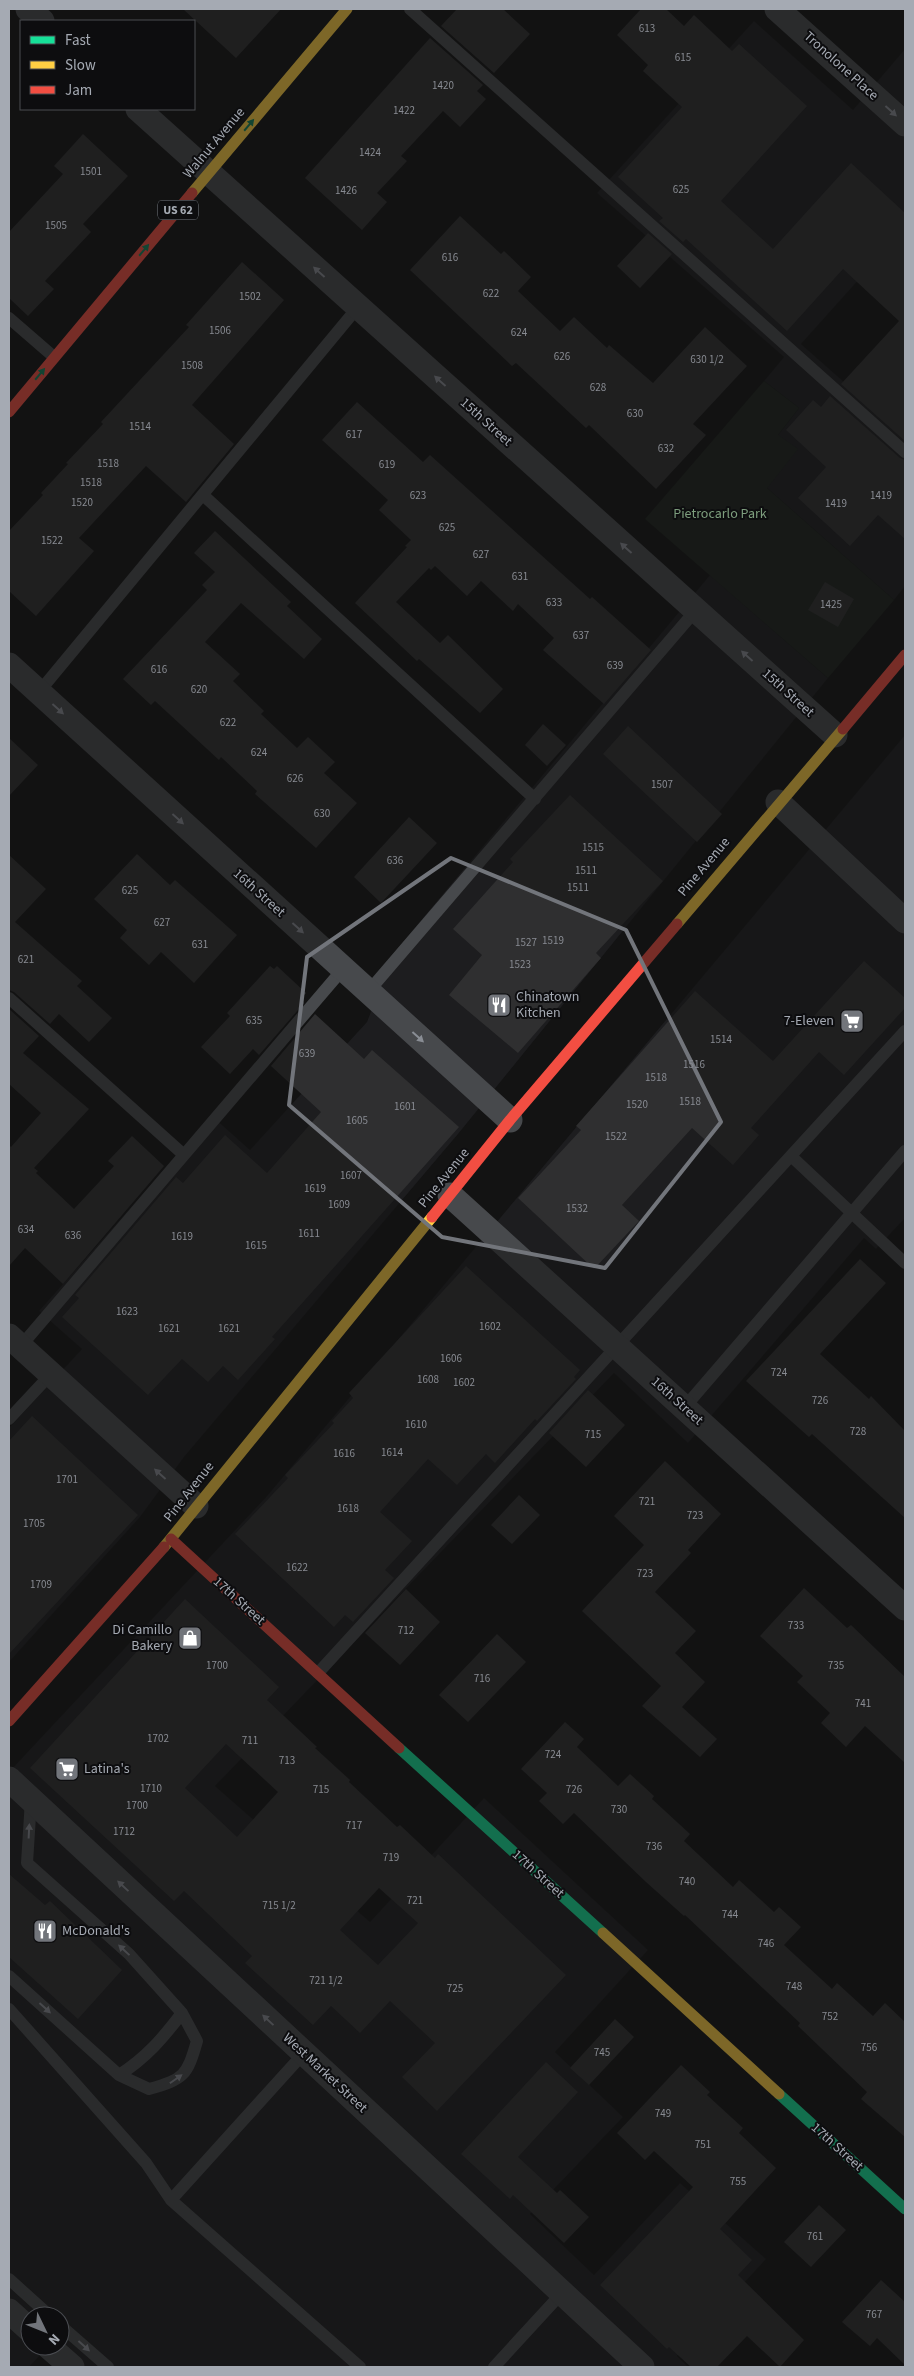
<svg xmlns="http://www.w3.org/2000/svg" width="914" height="2376" font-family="'Source Sans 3',sans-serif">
  <rect width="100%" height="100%" fill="#131313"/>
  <path fill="#1d1d1f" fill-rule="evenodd" d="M754 21 853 110 905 49V228L801 344 905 436V586L894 600 767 488 778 435 799 408 764 381 784 357 597 193Z
    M710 575 828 678 458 1134 184 1457 140 1517 9 1662V1428L82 1349 39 1311 212 1116 250 1150 367 1022 393 954Z
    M905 735V1218L876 1249 864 1238 688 1443 614 1373 215 1786 370 1922 484 1798 648 1950 555 2052 623 2117 530 2214 594 2275 680 2183 766 2259 677 2356 688 2367H57L42 2353 29 2367H9V1772L267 1496ZM30 2316H60V2346H30Z"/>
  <path fill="#1d231d" d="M764 381 799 408 778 435 798 449 767 488 894 600 828 678 645 519Z"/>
  <path fill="#2f2f30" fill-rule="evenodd" d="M183 9H281L236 58Z
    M457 9H503L530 34 494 73 441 26Z
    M641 9H666L684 26 694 15 732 51 739 44 807 106 721 201 773 249 851 163 905 213V441L841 384 899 321 843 269 787 331 686 239 683 242 659 221 663 218 618 177 682 107 643 71 648 65 617 35Z
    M430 38 483 85 477 91 486 99 460 127 443 111 401 156 407 161 377 193 387 202 362 230 305 178Z
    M83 134 128 176 83 224 91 232 45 281 54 289 28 316 9 298V232L63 174 54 166Z
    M460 216 501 254 504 251 531 277 518 291 560 331 574 317 607 348 609 345 653 383 705 327 747 366 693 424 706 435 656 489 589 425 586 428 516 363 512 366 410 270Z
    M648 233 672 254 640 288 617 266Z
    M242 262 284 300 192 405 234 444 186 502 146 466 79 538 94 551 36 616 9 591V531L43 495 41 493 68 464 66 463 103 424 101 422 189 327 186 325Z
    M830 396 900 458 905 460V539L878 515 850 546 798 498 826 467 786 430 813 400 821 407Z
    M357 402 423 462 430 455 590 599 592 597 651 650 604 704 543 650 554 638 518 604 513 611 481 581 467 596 435 566 431 570 429 568 396 602 440 643 448 635 503 689 480 713 419 659 417 661 355 603 407 547 405 546 411 540 379 510 388 500 322 440Z
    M215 531 291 602 287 606 322 639 304 659 241 603 205 642 240 674 233 681 264 711 261 714 297 748 308 737 335 762 324 773 357 803 316 848 255 794 257 791 221 757 219 760 155 701 151 705 123 679 207 590 202 585 215 572 194 553Z
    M825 582 854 599 838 627 808 610Z
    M543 724 566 745 547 766 525 745Z
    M628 726 722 814 697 842 603 754Z
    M9 738 38 765 9 796Z
    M570 795 663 881 596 953 601 958 518 1053 449 995 482 955 453 929 513 862 510 859Z
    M409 817 437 843 381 903 354 877Z
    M137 854 170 885 175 880 237 935 194 983 161 952 149 965 120 938 127 930 94 899Z
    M9 855 46 889 15 922 82 981 77 986 112 1018 89 1042 59 1014 50 1024 14 992 9 990Z
    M864 961 905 998V1008L844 1075 819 1052 751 1128 759 1135 733 1165 692 1128 622 1205 639 1221 594 1269 518 1198 581 1130 576 1126 695 991 773 1061Z
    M270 966 274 969 277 966 306 993 300 999 304 1003 259 1055 253 1049 230 1074 201 1047 230 1016 227 1013Z
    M9 1009 39 1036 23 1053 89 1109 34 1168 38 1171 36 1173 74 1209 114 1166 108 1161 132 1136 164 1166 63 1284 25 1248 9 1266V1145L11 1147 41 1113 9 1084Z
    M315 1014 364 1059 372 1050 459 1127 272 1337 275 1339 238 1380 223 1366 208 1382 182 1359 148 1395 62 1317 79 1298 75 1295 176 1177 183 1183 225 1135 267 1173 321 1112 271 1066Z
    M860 1259 886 1283 820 1354 869 1399 871 1396 905 1431V1518L812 1434 809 1437 746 1381Z
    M466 1266 580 1370 574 1377 576 1379 537 1421 535 1419 495 1463 486 1454 457 1485 428 1459 380 1512 412 1541 385 1570 394 1578 353 1622 345 1615 334 1627 235 1534 288 1478 285 1475 334 1423 332 1421 353 1398 349 1393Z
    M588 1390 625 1425 586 1467 549 1433Z
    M32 1416 138 1515 9 1654V1441Z
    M665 1461 721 1514 688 1550 691 1553 655 1592 696 1631 675 1653 705 1682 682 1707 717 1739 700 1757 642 1706 661 1686 582 1611 644 1545 614 1516Z
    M519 1495 540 1515 512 1544 491 1525Z
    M804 1588 847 1628 851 1625 905 1677V1763L865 1726 846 1747 821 1723 830 1713 797 1682 803 1676 760 1636Z
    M406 1589 440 1622 400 1665 365 1633Z
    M185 1599 279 1687 267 1700 317 1747 315 1748 350 1780 349 1782 397 1827 400 1825 435 1858 438 1854 566 1975 437 2111 402 2077 435 2043 390 2001 360 2033 331 2006 313 2025 245 1963 252 1956 184 1891 174 1901 30 1768ZM226 1744 278 1792 237 1837 185 1788ZM379 1888 418 1923 378 1965 340 1930Z
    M497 1634 526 1662 468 1722 439 1695Z
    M565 1722 584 1739 577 1747 618 1786 630 1774 654 1796 652 1799 690 1834 684 1841 733 1887 739 1880 774 1912 779 1907 801 1927 784 1945 832 1989 837 1983 873 2016 885 2003 905 2022V2137L861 2099 867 2092 798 2026 800 2023 685 1915 684 1916 646 1882 574 1813 563 1824 539 1801 547 1793 521 1769Z
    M9 1874 45 1905 50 1901 122 1970 78 2019 9 1957Z
    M615 2019 634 2037 589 2085 570 2068Z
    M546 2062 578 2092 518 2157 557 2193 560 2190 589 2217 564 2243 513 2195 510 2199 461 2154Z
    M681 2065 710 2092 707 2095 743 2128 739 2133 776 2168 720 2229 752 2260 738 2275 804 2340 780 2367 747 2336 717 2367H691L669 2347 667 2349 600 2285 693 2187 654 2151 645 2160 617 2133Z
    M819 2205 846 2230 811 2267 784 2242Z
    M881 2280 905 2302V2365L877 2338 870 2346 842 2322Z"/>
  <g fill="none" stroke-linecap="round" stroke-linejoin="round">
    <path stroke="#47494c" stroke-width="12" d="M410 9 905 452
      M9 318 54 357
      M203 495 535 799
      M39 692 358 307
      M368 992 696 610
      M9 998 184 1155
      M791 1156 905 1263
      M20 1347 343 969
      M684 1408 905 1151
      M9 1419 51 1374
      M318 1673 905 1031
      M9 1976 119 2075 149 2089C184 2079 187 2076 197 2041L182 2013 129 1954 27 1863 31 1800
      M9 2009 146 2163 171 2200 360 2367
      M119 2075C146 2058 163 2038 182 2013
      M171 2200 304 2053
      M9 2279 50 2316
      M60 2325 108 2367
      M494 2367 561 2294"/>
    <path stroke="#47494c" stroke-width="25" d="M28 9 42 21
      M777 9 905 124
      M138 109 835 735
      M9 665 510 1120
      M778 802 905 921
      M450 1195 905 1608
      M9 1336 196 1506
      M9 1779 642 2367
      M9 2311 30 2330
      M48 2346 72 2367"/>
    <path stroke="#16e098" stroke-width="11" d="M399 1748 603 1933
      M779 2094 905 2209"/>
    <path stroke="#ffcf43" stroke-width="11" d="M192 193 347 9
      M677 924 843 729
      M164 1547 432 1217
      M603 1933 779 2094"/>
    <path stroke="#f24e42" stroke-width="11" d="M9 412 192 193
      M843 729 905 655
      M432 1217 510 1120 677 924
      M171 1539 399 1748
      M9 1721 164 1547"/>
  </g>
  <defs><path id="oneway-solid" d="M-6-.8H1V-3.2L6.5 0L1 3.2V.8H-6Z" transform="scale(1.25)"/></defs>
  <g fill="#898d94">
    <use href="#oneway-solid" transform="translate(891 111) rotate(42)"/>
    <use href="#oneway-solid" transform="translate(319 272) rotate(-138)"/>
    <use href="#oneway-solid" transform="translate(440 381) rotate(-138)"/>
    <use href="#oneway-solid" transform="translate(626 548) rotate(-138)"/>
    <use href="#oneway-solid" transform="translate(747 656) rotate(-138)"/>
    <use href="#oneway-solid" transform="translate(58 709) rotate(42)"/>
    <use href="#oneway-solid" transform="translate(178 819) rotate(42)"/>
    <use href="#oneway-solid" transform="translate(298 928) rotate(42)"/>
    <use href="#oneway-solid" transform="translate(418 1037) rotate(42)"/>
    <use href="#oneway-solid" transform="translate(160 1474) rotate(-138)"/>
    <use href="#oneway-solid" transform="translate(29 1831) rotate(-87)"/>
    <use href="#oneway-solid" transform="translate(123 1886) rotate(-137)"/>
    <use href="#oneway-solid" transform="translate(124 1950) rotate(-137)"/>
    <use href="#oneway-solid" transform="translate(45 2008) rotate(42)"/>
    <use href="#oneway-solid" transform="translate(268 2020) rotate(-137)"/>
    <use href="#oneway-solid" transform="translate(176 2079) rotate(-35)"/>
    <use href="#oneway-solid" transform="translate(84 2346) rotate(42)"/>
  </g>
  <g fill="#12815a">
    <use href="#oneway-solid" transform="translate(249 125) rotate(-50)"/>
    <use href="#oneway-solid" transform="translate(144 250) rotate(-50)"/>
    <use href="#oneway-solid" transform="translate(40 374) rotate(-50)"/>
  </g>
  <path d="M0 0H914V2376H0ZM451 858 626 930 721 1122 605 1268 442 1237 289 1105 307 957Z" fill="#131313" fill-opacity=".55" fill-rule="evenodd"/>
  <path fill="none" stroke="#72757b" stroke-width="4" stroke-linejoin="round" d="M451 858 626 930 721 1122 605 1268 442 1237 289 1105 307 957Z"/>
  <defs>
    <g id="restaurant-square" transform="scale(1.25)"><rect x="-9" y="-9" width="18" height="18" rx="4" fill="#72757b" stroke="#0d0d0f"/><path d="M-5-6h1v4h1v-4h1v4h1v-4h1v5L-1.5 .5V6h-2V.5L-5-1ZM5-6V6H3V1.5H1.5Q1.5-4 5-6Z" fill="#fff"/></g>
    <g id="supermarket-square" transform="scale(1.25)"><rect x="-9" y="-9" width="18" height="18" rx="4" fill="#72757b" stroke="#0d0d0f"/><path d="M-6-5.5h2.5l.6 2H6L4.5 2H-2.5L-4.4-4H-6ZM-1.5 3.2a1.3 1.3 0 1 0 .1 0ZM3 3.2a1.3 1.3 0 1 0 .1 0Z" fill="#fff"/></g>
    <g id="shop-square" transform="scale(1.25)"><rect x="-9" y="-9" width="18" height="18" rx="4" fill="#72757b" stroke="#0d0d0f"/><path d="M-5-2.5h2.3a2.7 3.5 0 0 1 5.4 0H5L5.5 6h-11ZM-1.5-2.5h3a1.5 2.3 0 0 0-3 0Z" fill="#fff"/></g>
  </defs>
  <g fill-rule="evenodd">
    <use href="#restaurant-square" x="499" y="1005"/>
    <use href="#supermarket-square" x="852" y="1021"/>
    <use href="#shop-square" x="190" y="1638"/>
    <use href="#supermarket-square" x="67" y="1769"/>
    <use href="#restaurant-square" x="45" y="1931"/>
  </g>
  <g text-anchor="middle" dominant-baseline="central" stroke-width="4" stroke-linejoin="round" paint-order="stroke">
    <g font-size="11" fill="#888b92">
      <text x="647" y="28">613</text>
      <text x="683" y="57">615</text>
      <text x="443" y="85">1420</text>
      <text x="404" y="110">1422</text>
      <text x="370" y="152">1424</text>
      <text x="91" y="171">1501</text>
      <text x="681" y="189">625</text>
      <text x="346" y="190">1426</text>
      <text x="56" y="225">1505</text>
      <text x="450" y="257">616</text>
      <text x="491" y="293">622</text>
      <text x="250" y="296">1502</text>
      <text x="220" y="330">1506</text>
      <text x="519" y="332">624</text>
      <text x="562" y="356">626</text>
      <text x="707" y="359">630 1/2</text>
      <text x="192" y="365">1508</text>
      <text x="598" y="387">628</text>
      <text x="635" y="413">630</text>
      <text x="140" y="426">1514</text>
      <text x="354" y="434">617</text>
      <text x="666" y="448">632</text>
      <text x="108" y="463">1518</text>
      <text x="387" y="464">619</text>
      <text x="91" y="482">1518</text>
      <text x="418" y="495">623</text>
      <text x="881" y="495">1419</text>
      <text x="82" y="502">1520</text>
      <text x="836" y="503">1419</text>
      <text x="447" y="527">625</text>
      <text x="52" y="540">1522</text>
      <text x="481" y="554">627</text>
      <text x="520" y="576">631</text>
      <text x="554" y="602">633</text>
      <text x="831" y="604">1425</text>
      <text x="581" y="635">637</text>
      <text x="615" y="665">639</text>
      <text x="159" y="669">616</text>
      <text x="199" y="689">620</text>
      <text x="228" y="722">622</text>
      <text x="259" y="752">624</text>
      <text x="295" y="778">626</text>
      <text x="662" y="784">1507</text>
      <text x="322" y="813">630</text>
      <text x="593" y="847">1515</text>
      <text x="395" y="860">636</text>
      <text x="586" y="870">1511</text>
      <text x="578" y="887">1511</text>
      <text x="130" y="890">625</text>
      <text x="162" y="922">627</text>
      <text x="553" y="940">1519</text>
      <text x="526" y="942">1527</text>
      <text x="200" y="944">631</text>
      <text x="26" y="959">621</text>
      <text x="520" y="964">1523</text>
      <text x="254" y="1020">635</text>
      <text x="721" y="1039">1514</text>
      <text x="307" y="1053">639</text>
      <text x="694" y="1064">1516</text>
      <text x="656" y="1077">1518</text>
      <text x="690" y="1101">1518</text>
      <text x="637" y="1104">1520</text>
      <text x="405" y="1106">1601</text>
      <text x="357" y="1120">1605</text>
      <text x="616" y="1136">1522</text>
      <text x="351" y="1175">1607</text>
      <text x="315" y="1188">1619</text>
      <text x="339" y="1204">1609</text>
      <text x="577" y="1208">1532</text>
      <text x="26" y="1229">634</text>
      <text x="309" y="1233">1611</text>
      <text x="73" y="1235">636</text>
      <text x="182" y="1236">1619</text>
      <text x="256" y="1245">1615</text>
      <text x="127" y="1311">1623</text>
      <text x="490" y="1326">1602</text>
      <text x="169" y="1328">1621</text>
      <text x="229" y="1328">1621</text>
      <text x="451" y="1358">1606</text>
      <text x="779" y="1372">724</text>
      <text x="428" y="1379">1608</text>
      <text x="464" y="1382">1602</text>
      <text x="820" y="1400">726</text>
      <text x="416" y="1424">1610</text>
      <text x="858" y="1431">728</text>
      <text x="593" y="1434">715</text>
      <text x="392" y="1452">1614</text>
      <text x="344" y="1453">1616</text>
      <text x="67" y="1479">1701</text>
      <text x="647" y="1501">721</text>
      <text x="348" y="1508">1618</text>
      <text x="695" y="1515">723</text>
      <text x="34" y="1523">1705</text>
      <text x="297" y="1567">1622</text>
      <text x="645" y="1573">723</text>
      <text x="41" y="1584">1709</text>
      <text x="796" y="1625">733</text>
      <text x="406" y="1630">712</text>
      <text x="217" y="1665">1700</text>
      <text x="836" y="1665">735</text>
      <text x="482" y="1678">716</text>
      <text x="863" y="1703">741</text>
      <text x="158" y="1738">1702</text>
      <text x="250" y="1740">711</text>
      <text x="553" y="1754">724</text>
      <text x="287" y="1760">713</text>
      <text x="151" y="1788">1710</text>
      <text x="321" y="1789">715</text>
      <text x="574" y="1789">726</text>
      <text x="137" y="1805">1700</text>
      <text x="619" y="1809">730</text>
      <text x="354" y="1825">717</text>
      <text x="124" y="1831">1712</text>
      <text x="654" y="1846">736</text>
      <text x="391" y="1857">719</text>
      <text x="687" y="1881">740</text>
      <text x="415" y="1900">721</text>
      <text x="279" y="1905">715 1/2</text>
      <text x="730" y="1914">744</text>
      <text x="766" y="1943">746</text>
      <text x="326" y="1980">721 1/2</text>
      <text x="794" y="1986">748</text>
      <text x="455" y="1988">725</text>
      <text x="830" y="2016">752</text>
      <text x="869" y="2047">756</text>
      <text x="602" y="2052">745</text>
      <text x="663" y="2113">749</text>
      <text x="703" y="2144">751</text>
      <text x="738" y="2181">755</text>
      <text x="815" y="2236">761</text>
      <text x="874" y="2314">767</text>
    </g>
    <rect fill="#0d0d0f" stroke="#777b82" stroke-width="1" x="158" y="200.5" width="40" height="19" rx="4"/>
    <g font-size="12" font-weight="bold" fill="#a5aab3">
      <text x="178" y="210">US 62</text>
    </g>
    <g font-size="14" fill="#a5aab3" stroke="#0d0d0f">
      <text transform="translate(841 66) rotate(42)">Tronolone Place</text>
      <text transform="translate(214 143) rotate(-50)">Walnut Avenue</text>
      <text transform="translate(486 422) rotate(42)">15th Street</text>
      <text transform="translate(788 693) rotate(42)">15th Street</text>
      <text transform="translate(704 867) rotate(-50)">Pine Avenue</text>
      <text transform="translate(259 893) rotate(42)">16th Street</text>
      <text transform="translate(444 1178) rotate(-51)">Pine Avenue</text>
      <text transform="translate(677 1401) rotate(42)">16th Street</text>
      <text transform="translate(189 1492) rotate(-52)">Pine Avenue</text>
      <text transform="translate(239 1601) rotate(42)">17th Street</text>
      <text transform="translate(538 1874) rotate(42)">17th Street</text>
      <text transform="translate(325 2073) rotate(43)">West Market Street</text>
      <text transform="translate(837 2147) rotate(42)">17th Street</text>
    </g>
    <g font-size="14" fill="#7d9d7d" stroke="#0d0d0f">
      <text x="720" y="514">Pietrocarlo Park</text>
    </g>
    <g font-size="14" fill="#a5aab3" stroke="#0d0d0f" text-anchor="start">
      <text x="516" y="997">Chinatown<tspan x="516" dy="16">Kitchen</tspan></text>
      <text x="834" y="1021" text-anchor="end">7-Eleven</text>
      <text x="172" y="1630" text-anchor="end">Di Camillo<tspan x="172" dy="16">Bakery</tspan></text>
      <text x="84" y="1769">Latina's</text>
      <text x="62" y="1931">McDonald's</text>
    </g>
  </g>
  <rect width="914" height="2376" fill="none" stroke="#a5aab3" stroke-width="20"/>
  <rect x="20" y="20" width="175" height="90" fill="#0d0d0f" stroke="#4a4c51"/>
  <rect x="30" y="36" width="25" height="8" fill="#16e098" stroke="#4a4c51"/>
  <text x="65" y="45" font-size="15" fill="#a5aab3">Fast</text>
  <rect x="30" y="61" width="25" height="8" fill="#ffcf43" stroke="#4a4c51"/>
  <text x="65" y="70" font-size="15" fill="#a5aab3">Slow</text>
  <rect x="30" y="86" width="25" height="8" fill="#f24e42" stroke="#4a4c51"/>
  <text x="65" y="95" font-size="15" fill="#a5aab3">Jam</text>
  <g transform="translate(45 2331) rotate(133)"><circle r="24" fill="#0d0d0f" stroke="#4a4c51"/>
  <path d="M0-4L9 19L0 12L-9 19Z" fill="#72757b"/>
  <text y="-8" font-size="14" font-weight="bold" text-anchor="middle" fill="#a5aab3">N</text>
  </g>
</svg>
